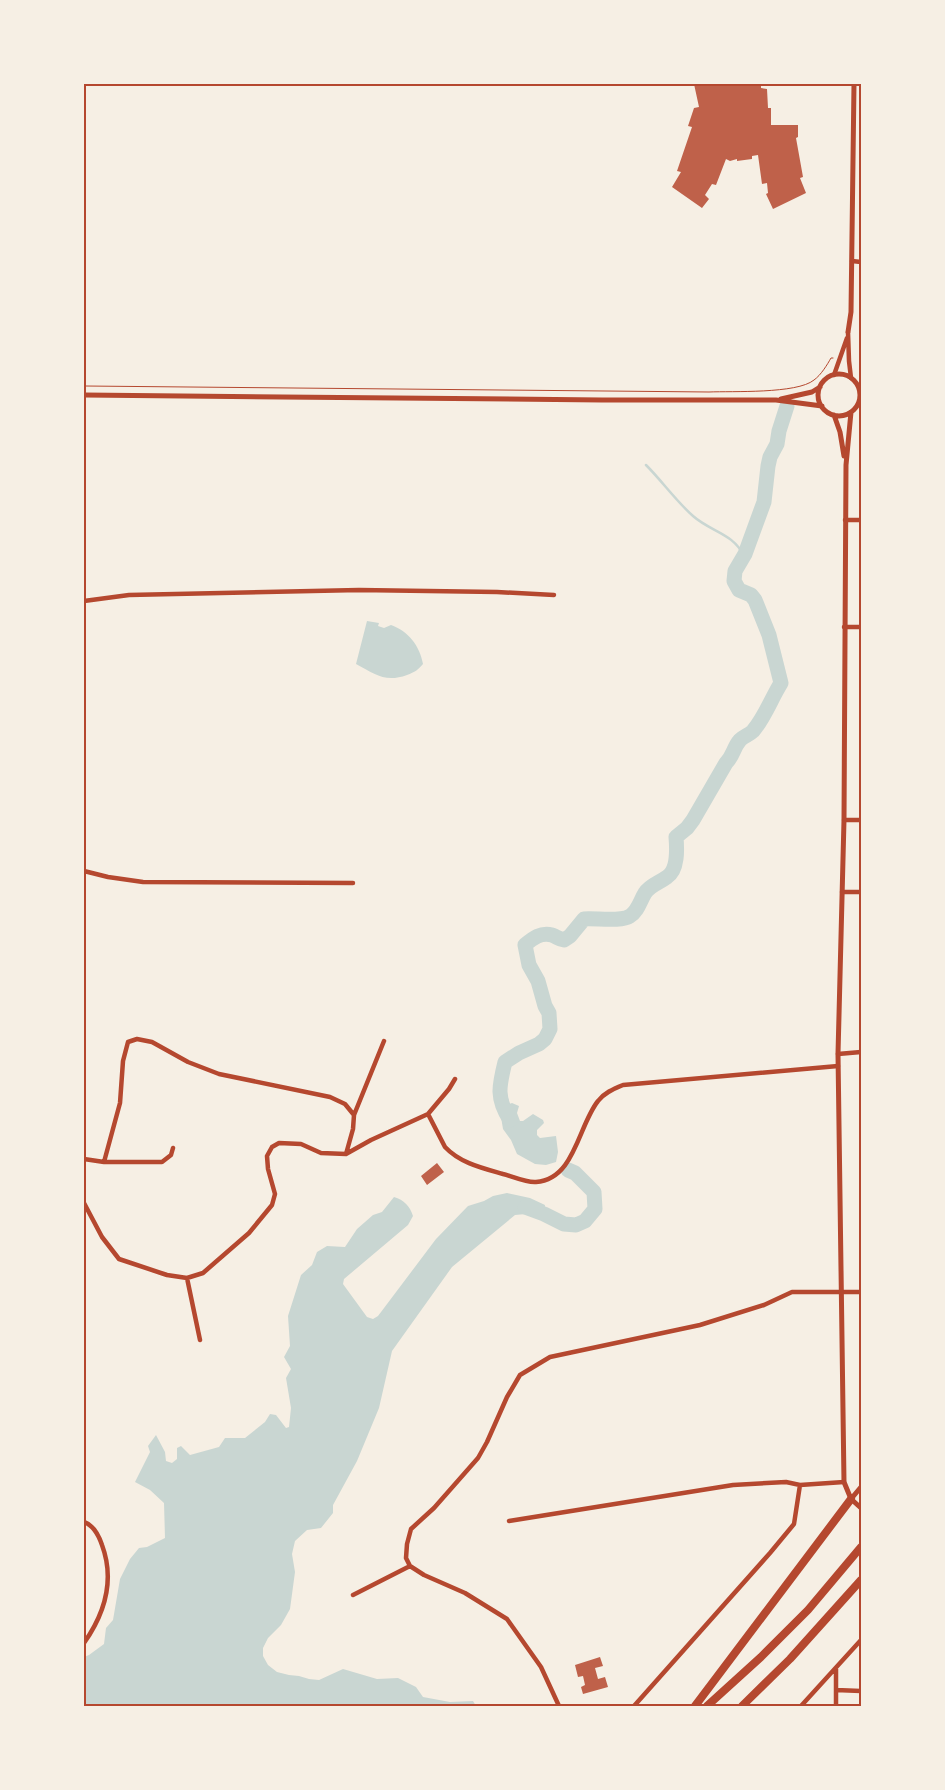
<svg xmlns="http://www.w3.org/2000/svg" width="945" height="1790" font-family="'Open Sans',sans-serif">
  <rect width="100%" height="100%" fill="#f6efe4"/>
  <path fill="#c9d6d2" d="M367 621 379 623 378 626 384 628 391 625C408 631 420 646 423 664 418 670 415 672 407 675 385 683 375 674 356 664Z
    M502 1103 507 1105 512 1103 519 1106 517 1113 520 1121H523L533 1114 543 1120 544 1123 537 1130V1135L540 1138 556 1136 558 1152 556 1162 546 1165 535 1164 517 1154 511 1140 503 1129 500 1111Z
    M507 1193 530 1198 545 1205 544 1214 540 1218 526 1214 515 1215 452 1267 392 1351 379 1408 357 1461 333 1505V1513L321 1528 307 1530 295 1541 292 1554 295 1572 290 1609 281 1625 268 1638 263 1648V1656L268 1665 277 1672 289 1675 299 1676 309 1679 319 1680 343 1669 377 1679 398 1678 416 1687 423 1697 450 1702 473 1701 476 1706H84V1657L89 1655 104 1644 106 1628 113 1620 120 1579 130 1559 139 1548 147 1547 165 1538 164 1503 150 1490 135 1482 150 1452 148 1446 156 1435 165 1452 166 1461 172 1463 177 1459V1448L181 1446 190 1455 219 1447 225 1438H245L265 1422 270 1414 276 1415 286 1428 289 1427 291 1408 286 1378 291 1369 284 1357 290 1346 288 1316 301 1275 312 1265 317 1252 327 1246 345 1247 357 1229 373 1215 382 1212 394 1197C404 1200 410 1206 413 1216L408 1225 344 1279 343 1284 367 1317 373 1319 378 1316 436 1239 468 1206 484 1201 493 1196Z"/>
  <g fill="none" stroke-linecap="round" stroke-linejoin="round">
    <path stroke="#c9d6d2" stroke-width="2.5" d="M646 465C662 481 676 501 693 516 711 532 733 533 744 556"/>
    <path stroke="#c9d6d2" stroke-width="15" d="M510 1120C496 1098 499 1086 505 1062L519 1053 539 1044 545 1039 550 1029 549 1013 545 1006 538 981 529 965 525 945C533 938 541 932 552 935 557 937 559 939 564 940L570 936 584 919C596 918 621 922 630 916 638 911 640 901 645 893 650 885 659 883 667 877 678 870 677 849 676 837L687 828 693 820 726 763C734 755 733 748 740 740 744 736 749 735 753 731 765 717 771 699 781 683L769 635 755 600 751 595 739 590 734 581 735 571 745 554 764 502 768 466 770 457 777 444 779 431 787 406
      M525 1207 544 1214 564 1224 576 1225 585 1221 595 1209 594 1192 575 1173 568 1170"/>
  </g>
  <path fill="#bf614a" d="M694 84H761V88L767 89 768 108H771V125H798V137L796 138 803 177 800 178 806 193 773 209 766 194 768 193 767 183 762 184 758 155 752 156V159L737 161V159L730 161 726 159 716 185 712 184 705 195 709 199 702 208 672 187 681 172 677 171 692 127 688 126 694 108 699 107Z
    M437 1163 444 1172 427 1185 421 1176Z
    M600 1657 603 1666 595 1668 598 1679 605 1677 608 1687 583 1694 581 1687 585 1685 583 1676 578 1677 575 1665Z"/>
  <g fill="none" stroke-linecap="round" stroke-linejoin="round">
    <path stroke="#b5482f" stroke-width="1" d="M84 386 709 392C732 391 797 394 814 380 821 375 827 365 831 358H833"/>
    <path stroke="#b5482f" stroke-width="4.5" d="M852 261 861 262
      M848 332 849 361 851 378
      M834 375 847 338
      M845 520H861
      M84 601 129 595 359 590 497 592 554 595
      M844 627H861
      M844 820H861
      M84 871 108 877 143 882 353 883
      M842 892H861
      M838 1054 861 1052
      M428 1114 445 1147C460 1163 482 1168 503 1174 512 1176 526 1183 536 1182 575 1179 578 1126 598 1101 604 1093 613 1089 623 1085L838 1066
      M346 1154 353 1129 354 1115 384 1041
      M84 1159 104 1162 120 1103 123 1061 128 1042 137 1039 152 1042 188 1062 219 1074 330 1097 345 1104 354 1115
      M104 1162H162L171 1155 173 1148
      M84 1203 102 1237 119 1259 167 1275 187 1278 203 1273 249 1233 272 1205 275 1194 268 1169 267 1156 272 1147 279 1143 301 1144 321 1153 346 1154 371 1140 428 1114 449 1089 455 1079
      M187 1278 200 1340
      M509 1521 733 1485 786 1482 800 1485 844 1482
      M84 1522C93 1525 99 1536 102 1545 115 1580 105 1613 84 1643
      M353 1595 410 1566
      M836 1690 861 1691
      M559 1706 541 1667 507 1619 465 1593 424 1575 410 1566 406 1558 407 1544 411 1529 434 1508 478 1458 487 1442 507 1397 520 1375 550 1357 700 1325 764 1305 792 1292H861
      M634 1706 770 1553 794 1524 800 1485
      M801 1706 861 1640
      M836 1706V1669"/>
    <path stroke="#b5482f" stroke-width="5" d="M848 332 851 312 854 84
      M818 395a21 21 0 1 1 42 0a21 21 0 1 1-42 0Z
      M84 395 602 400H776L822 406
      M781 399 812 392 820 387
      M851 412 846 465 844 820 838 1054 844 1482 851 1499 861 1508
      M834 415 840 432 844 456
      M851 1499 861 1487"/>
    <path stroke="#b5482f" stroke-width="8" d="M695 1706 851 1499
      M707 1706 761 1657 808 1610 861 1547
      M742 1706 790 1659 861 1580"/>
  </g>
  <rect width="945" height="1790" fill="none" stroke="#f6efe4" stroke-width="170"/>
  <rect x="85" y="85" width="775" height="1620" fill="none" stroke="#b5482f" stroke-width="2"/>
</svg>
